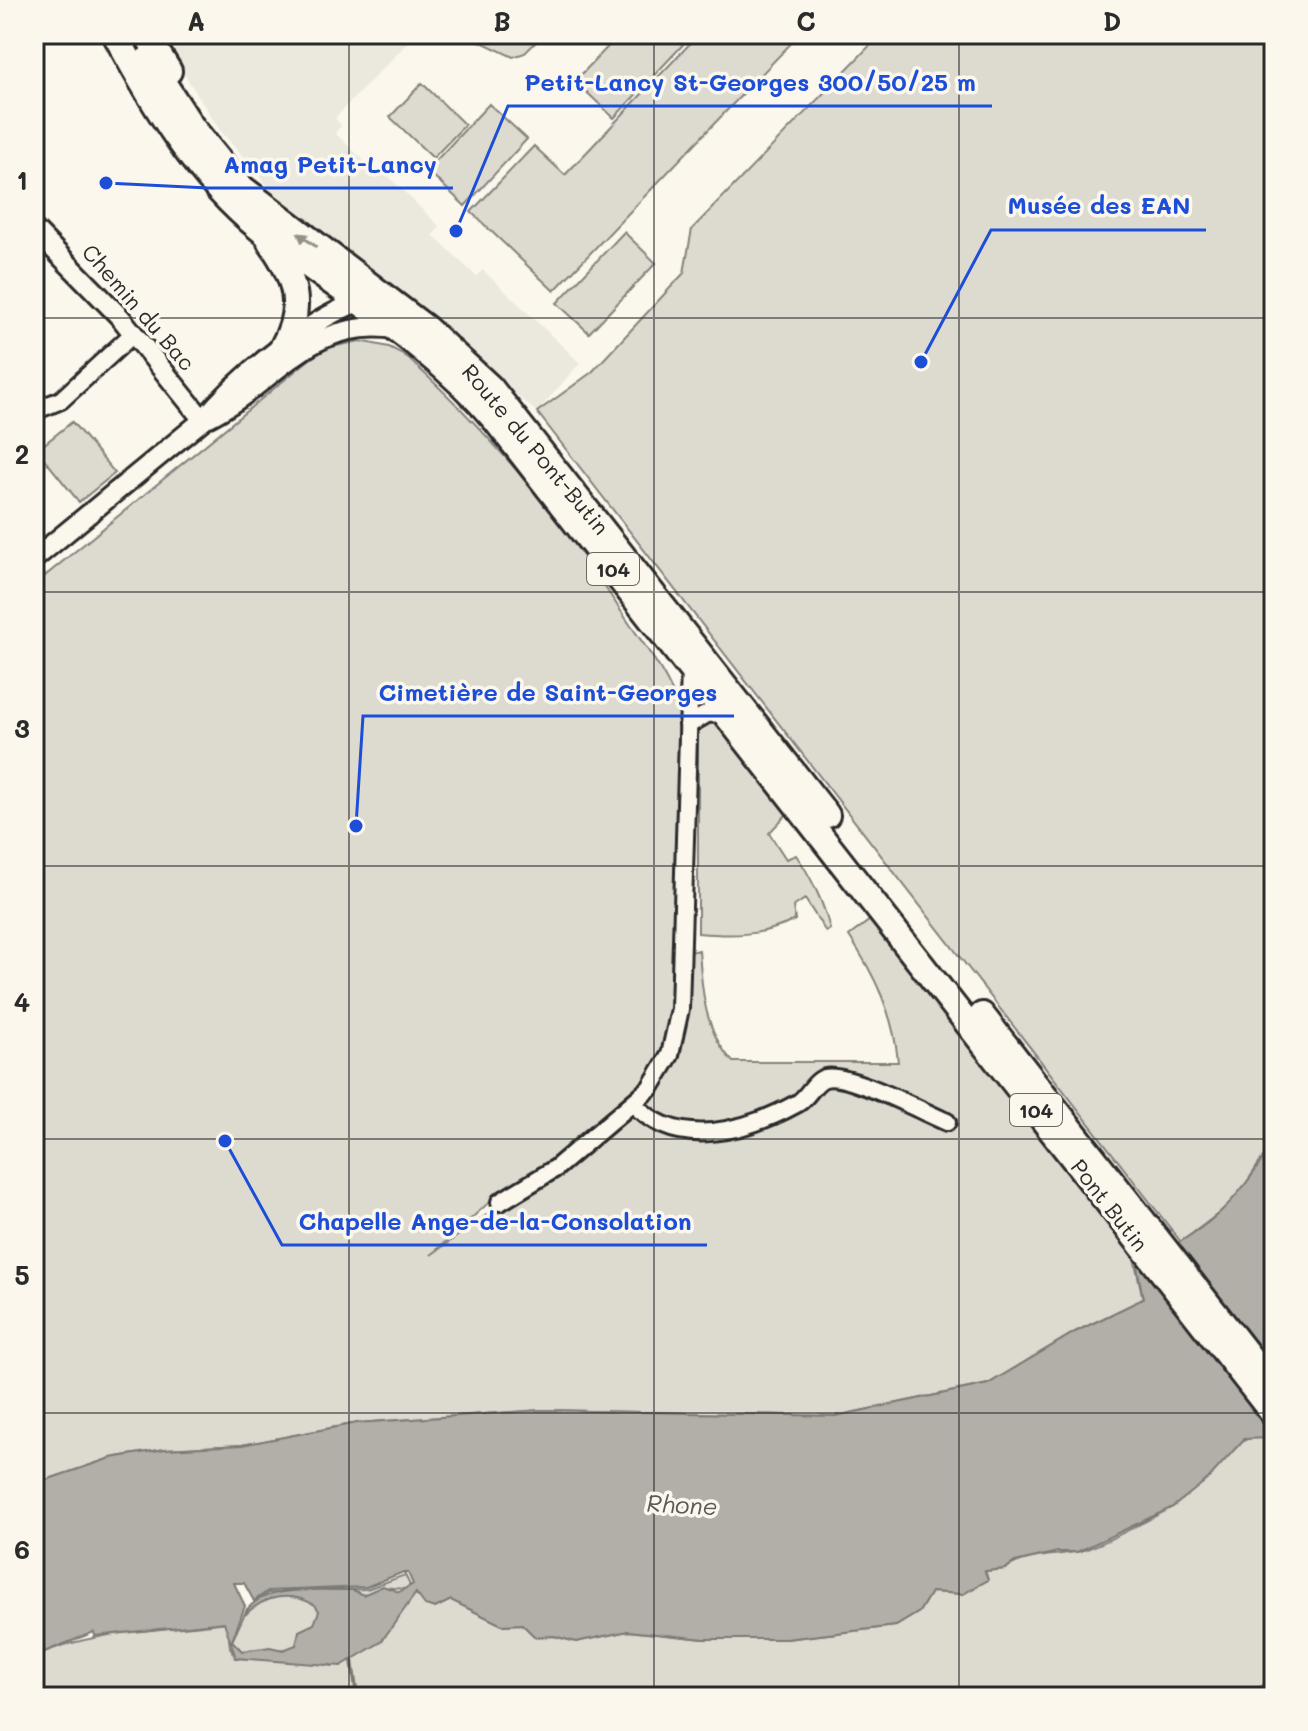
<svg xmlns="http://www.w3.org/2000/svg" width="1308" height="1731" font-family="Mali,sans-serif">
  <rect width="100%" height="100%" fill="#fbf7ec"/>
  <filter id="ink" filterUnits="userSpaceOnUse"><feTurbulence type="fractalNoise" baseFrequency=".0125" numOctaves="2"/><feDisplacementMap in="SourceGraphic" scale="16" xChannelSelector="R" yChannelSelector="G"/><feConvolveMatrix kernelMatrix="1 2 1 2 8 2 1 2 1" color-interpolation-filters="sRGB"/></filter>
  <g filter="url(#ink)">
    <path fill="#ebe8de" d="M159 34H416L335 118 341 126 335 133 376 172 380 168 440 227 433 235 476 276 483 270 580 363 537 412 292 214 219 129Z"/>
    <path fill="#dddad0" stroke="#84827e" stroke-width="2" d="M483 34H544L525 53 513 57 477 40Z
      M620 34H693L614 118 575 81Z
      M699 34H800L554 291 471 212 534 146 565 175Z
      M881 34H1274V1140L1235 1201 1181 1242 537 412 592 372 684 273 692 229Z
      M422 83 465 125 433 158 390 117Z
      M489 104 527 139 465 206 427 170Z
      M624 232 656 263 589 333 557 303Z
      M360 341 389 347 403 354C484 425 558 515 617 605 639 640 666 669 679 709L677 943 670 1037 653 1075 559 1157 486 1205 431 1255 642 1103 675 1062 686 1022 690 952 699 950C702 991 704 1031 733 1062H898C894 1015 875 975 849 936L870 920 1134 1258 1143 1299 1075 1332 988 1384 836 1416 542 1410 357 1423 242 1445 165 1449 111 1458 34 1484V585L310 359 327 348Z
      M72 422 115 473 79 502 37 450Z
      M713 720 787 814 769 833 786 859 796 855C811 876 824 904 830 929L826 932 805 899 793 907 795 920C764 936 732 936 698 933V731L701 725Z
      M1253 1436 1274 1438V1677L1249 1695 1245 1691 1239 1697H34V1656C96 1629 162 1631 227 1622L230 1647 236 1658 300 1660 332 1666 397 1620 413 1593 421 1597 426 1605 435 1608 451 1600 502 1625 522 1624 535 1637 554 1636 576 1642 628 1631 704 1639H786L896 1626 919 1612 931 1592 963 1594 988 1580 985 1571 1005 1569C1025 1555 1052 1556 1076 1552 1095 1549 1150 1519 1170 1508 1195 1494 1237 1440 1253 1436Z
      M405 1575 410 1585 405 1589 381 1587 395 1599 289 1649 242 1651 232 1641 247 1609 268 1593 367 1589Z"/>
    <path fill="#b1afa7" stroke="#7b7a75" stroke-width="2" fill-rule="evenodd" d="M1274 1140V1438L1244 1439 1208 1479 1173 1507 1077 1552H1058L1015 1562 1005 1569 985 1571 988 1580 963 1594 931 1592 919 1612 896 1626 786 1639H704L628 1631 576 1642 554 1636 535 1637 522 1624 502 1625 451 1600 435 1608 425 1605 416 1593 381 1642 341 1666 236 1658 224 1622 95 1636 94 1632 34 1656V1484L111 1458 165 1449 242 1445 357 1423 542 1410 836 1416 988 1384 1075 1332 1143 1299 1137 1266C1205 1230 1236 1208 1274 1140ZM401 1573H408L413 1584 399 1592 383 1586 363 1595 353 1590C325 1591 256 1583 245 1615 265 1595 290 1591 315 1605L319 1611 314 1624 299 1631 296 1645 283 1650 270 1647 242 1651 232 1641 245 1606 234 1583H244L254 1601 268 1591 366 1587Z"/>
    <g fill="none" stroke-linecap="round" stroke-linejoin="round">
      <path stroke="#7b7a75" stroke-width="4" d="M352 1660 357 1697"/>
      <g stroke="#2b2b2b" stroke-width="22">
        <path id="minor" d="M34 416 39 409 61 400 134 333
          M688 725 707 714 725 713
          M633 1103C677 1152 747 1131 798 1103 808 1097 814 1081 825 1078 848 1072 923 1112 947 1122
          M500 1202 556 1168 650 1088 670 1055 680 1009 690 668"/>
      </g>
      <g stroke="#2b2b2b" stroke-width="24">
        <path id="tertiary" d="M34 229 120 317 203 420
          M209 417C278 382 309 316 396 329
          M34 559 203 420C238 377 313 315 367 299"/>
      </g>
      <g stroke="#2b2b2b" stroke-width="30">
        <path id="primary" d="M115 34C152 103 197 179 260 229 340 293 429 341 496 421L1274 1415
          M146 34 169 71
          M148 59 192 127 241 187 427 329 490 387 827 815
          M270 242C295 277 305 307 283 346
          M982 1015 1274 1388"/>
      </g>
      <use href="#minor" stroke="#fbf7ec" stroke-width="16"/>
      <use href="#tertiary" stroke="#fbf7ec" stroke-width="18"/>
      <use href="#primary" stroke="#fbf7ec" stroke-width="24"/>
    </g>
    <defs><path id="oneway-solid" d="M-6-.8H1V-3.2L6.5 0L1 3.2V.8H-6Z" transform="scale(2)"/></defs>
    <use fill="#93918c" href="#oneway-solid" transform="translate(307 240) rotate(-144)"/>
  </g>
  <path fill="none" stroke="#2b2b2b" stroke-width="2" stroke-opacity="0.55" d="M349 34V1697M654 34V1697M959 34V1697M34 318H1274M34 592H1274M34 866H1274M34 1139H1274M34 1413H1274"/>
  <g text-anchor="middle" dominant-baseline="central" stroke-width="7" stroke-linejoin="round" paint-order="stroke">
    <g fill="#fbf7ec" stroke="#696865" stroke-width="2">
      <rect x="587" y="553" width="52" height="32" rx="6"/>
      <rect x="1010" y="1094" width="52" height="32" rx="6"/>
    </g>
    <g font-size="20" font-weight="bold" fill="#2b2b2b">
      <text x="613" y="569">104</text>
      <text x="1036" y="1110">104</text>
    </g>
    <g font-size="22" fill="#2b2b2b" stroke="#fbf7ec">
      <text transform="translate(139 307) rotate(49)">Chemin du Bac</text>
      <text transform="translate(536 449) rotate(50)">Route du Pont-Butin</text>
      <text transform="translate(1110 1205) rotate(52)">Pont Butin</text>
    </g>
    <g font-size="24" font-style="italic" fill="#5a5956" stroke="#fbf7ec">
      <text transform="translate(682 1504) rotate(3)">Rhone</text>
    </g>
  </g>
  <path fill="none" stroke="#1d4ed8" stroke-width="3" d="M456 231L508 106H992M106 183L208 188H453M921 362L991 230H1206M356 826L363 716H734M225 1141L282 1245H707"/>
  <g fill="#1d4ed8" stroke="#fbf7ec" stroke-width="3">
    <circle cx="456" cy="231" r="8"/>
    <circle cx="106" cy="183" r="8"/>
    <circle cx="921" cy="362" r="8"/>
    <circle cx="356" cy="826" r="8"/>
    <circle cx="225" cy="1141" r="8"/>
  </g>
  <g font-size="24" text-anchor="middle" font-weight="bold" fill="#1d4ed8" stroke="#fbf7ec" stroke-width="7" stroke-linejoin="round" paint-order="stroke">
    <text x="750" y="91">Petit-Lancy St-Georges 300/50/25 m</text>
    <text x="330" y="173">Amag Petit-Lancy</text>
    <text x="1099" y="214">Musée des EAN</text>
    <text x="548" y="701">Cimetière de Saint-Georges</text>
    <text x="495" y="1230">Chapelle Ange-de-la-Consolation</text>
  </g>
  <rect width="1308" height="1731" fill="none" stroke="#fbf7ec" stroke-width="88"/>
  <rect x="44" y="44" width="1220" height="1643" fill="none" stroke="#2b2b2b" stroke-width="3"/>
  <g font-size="26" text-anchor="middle" font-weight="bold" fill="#2b2b2b">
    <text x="196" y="31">A</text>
    <text x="502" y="31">B</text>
    <text x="806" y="31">C</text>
    <text x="1112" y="31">D</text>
    <text x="22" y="190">1</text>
    <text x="22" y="464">2</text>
    <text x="22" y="738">3</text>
    <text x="22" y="1012">4</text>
    <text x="22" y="1285">5</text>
    <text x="22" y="1559">6</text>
  </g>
</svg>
